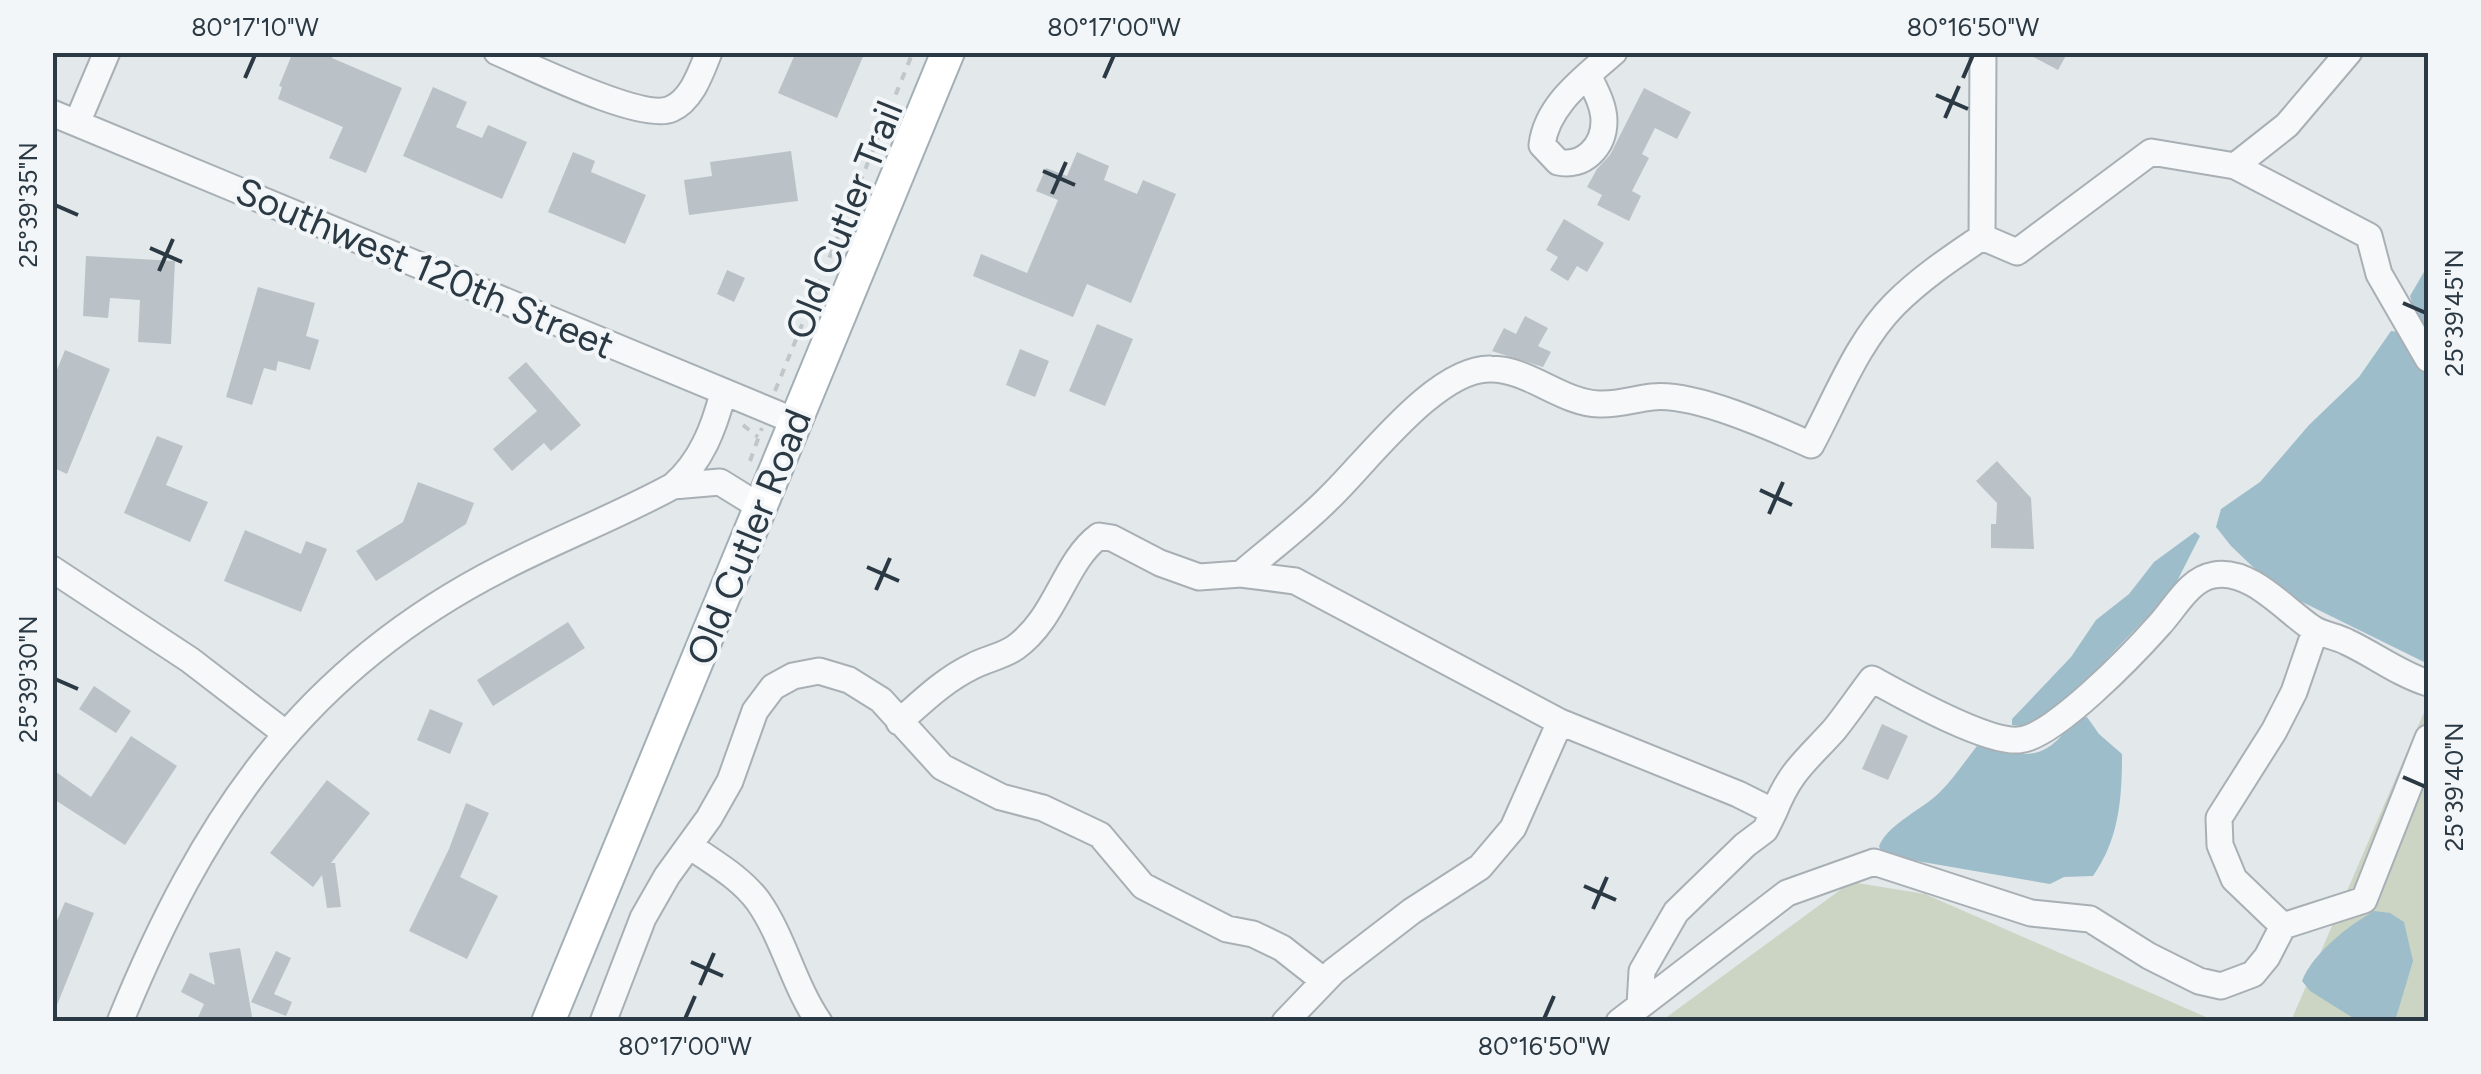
<svg xmlns="http://www.w3.org/2000/svg" width="2481" height="1074" font-family="Figtree,sans-serif">
  <rect width="100%" height="100%" fill="#e3e8eb"/>
  <path fill="#ccd5c4" d="M2428 703V1021H2291Z
    M1851 882 1925 894 2215 1021 1660 1022Z"/>
  <path fill="#9ebdcb" d="M2428 265V337L2416 317 2410 296Z
    M2391 331 2400 332 2417 350 2428 374V664L2276 589 2231 546 2216 527 2221 509 2260 482 2309 425 2359 377Z
    M2195 532 2200 536 2172 591 2068 699 2026 727 2012 725V719L2071 657 2096 620 2129 594 2154 562Z
    M2087 717 2099 734 2122 754C2122 799 2119 839 2093 876L2064 877 2050 884 1882 855 1879 846C1890 822 1921 811 1940 792 1954 778 1965 761 1977 746 2024 756 2044 765 2074 719Z
    M2374 911 2390 913 2404 922 2413 961 2395 1021H2358L2310 991 2302 981C2313 953 2348 926 2374 911Z"/>
  <path fill="#bac2c8" d="M293 52H334L332 58 402 88 366 173 329 158 343 127 278 99 282 87 279 86Z
    M796 52H865L837 118 778 93Z
    M2024 52H2068L2058 70Z
    M433 87 467 102 456 127 482 138 488 125 527 142 502 199 403 156Z
    M1644 88 1691 112 1677 139 1655 128 1642 154 1649 158 1632 191 1641 196 1629 221 1597 205 1602 195 1587 187 1597 169 1610 155Z
    M791 151 798 201 689 215 684 180 712 176 710 162Z
    M573 152 595 161 591 172 646 195 625 244 548 212Z
    M1077 152 1109 166 1104 180 1137 194 1143 180 1176 194 1131 303 1087 284 1073 317 973 276 981 254 1027 273 1058 200 1036 191 1046 168 1067 176Z
    M1564 219 1604 243 1587 272 1577 266 1568 281 1550 270 1558 257 1546 250Z
    M86 256 175 261 171 344 138 342 140 300 110 298 108 318 83 316Z
    M727 270 745 278 734 302 717 294Z
    M258 287 315 303 306 336 319 340 310 370 278 361 276 371 264 368 252 405 226 397Z
    M1525 316 1548 328 1538 346 1551 352 1543 367 1492 351 1504 328 1516 334Z
    M1097 324 1133 339 1105 406 1069 391Z
    M1020 349 1049 361 1035 397 1006 385Z
    M65 350 110 369 67 474 52 467V382Z
    M526 362 581 425 551 451 544 443 512 471 493 449 537 411 508 378Z
    M157 436 183 446 166 485 208 502 190 542 124 513Z
    M1997 461 2031 498 2034 549 1991 548V524H1996L1997 503 1976 481Z
    M418 482 474 503 466 524 376 581 356 551 403 522Z
    M245 530 301 554 306 541 327 549 301 612 224 581Z
    M568 622 585 648 493 706 477 680Z
    M94 686 131 711 116 733 79 709Z
    M430 709 463 723 450 754 417 740Z
    M1882 724 1908 736 1888 780 1862 769Z
    M131 736 177 766 125 845 52 798V769L91 797Z
    M327 780 370 813 331 863H335L341 907 327 908 322 875 313 887 270 853Z
    M466 803 489 813 460 877 498 896 467 959 409 931 449 849Z
    M65 902 94 913 53 1015 52 932Z
    M240 948 253 1022H196L204 1004 181 992 190 973 215 985 209 953Z
    M276 951 291 958 274 994 292 1002 286 1016 251 1002Z"/>
  <g fill="none" stroke-linecap="round" stroke-linejoin="round">
    <g stroke="#a8b0b5" stroke-width="29">
      <path id="minor" d="M497 52C530 66 642 122 671 109 692 100 701 72 709 52
        M1588 75C1595 90 1604 105 1604 121 1604 147 1583 168 1558 162L1542 145C1547 104 1585 78 1614 52
        M52 113 797 422
        M77 123 107 52
        M2235 166 2369 236 2379 274 2428 359
        M1982 237 2017 252 2151 152 2235 166 2287 125 2349 52
        M1982 237 1983 52
        M673 486 720 482 762 508
        M52 569 190 660 285 733
        M1241 574C1270 549 1301 526 1328 499 1366 463 1436 367 1491 369 1529 369 1562 403 1599 404 1618 405 1634 399 1652 397 1693 392 1773 428 1811 445 1836 399 1857 342 1895 304 1921 278 1951 258 1982 237
        M899 722C923 701 944 680 973 666 986 659 1004 656 1016 647 1057 617 1064 562 1099 536L1112 538 1160 563 1199 577 1241 574 1295 581 1560 722 1738 794 1774 812 1765 830 1745 845 1676 912 1642 971 1640 1005
        M1774 812C1790 771 1806 761 1834 730 1847 714 1859 696 1872 679 1903 696 1986 743 2019 740 2053 738 2135 652 2159 625 2175 608 2189 579 2214 575 2250 568 2285 610 2312 628 2322 635 2336 636 2347 642 2375 655 2399 674 2428 683
        M690 846C714 863 740 877 758 901 784 938 793 984 819 1022
        M2283 926 2234 879 2220 845 2219 818 2274 731 2294 692 2315 631
        M120 1022C203 819 302 670 502 568 558 539 618 516 673 486 701 462 714 428 723 393
        M603 1022 643 918 667 876 709 818 730 781 755 711 773 687 793 676 819 671 849 680 881 700 942 767 1001 797 1043 808 1100 835 1143 886 1227 929 1253 934 1282 948 1324 981
        M1285 1022 1334 971 1412 911 1480 867 1513 828 1560 722
        M1619 1022 1787 893 1874 862 2031 913 2090 919 2149 956 2199 981 2221 986 2253 974 2267 957 2283 926 2364 900 2428 738"/>
    </g>
    <g stroke="#a2afb7" stroke-width="36">
      <path id="major" d="M548 1022 948 52"/>
    </g>
    <path stroke="#c1c6ca" stroke-width="4" stroke-dasharray="8 8" stroke-linecap="butt" d="M775 391 913 52
      M743 425 758 437
      M750 461 762 428"/>
    <use href="#minor" stroke="#f6f8f9" stroke-width="25"/>
    <use href="#major" stroke="#fff" stroke-width="32"/>
  </g>
  <path fill="none" stroke="#2a3943" stroke-width="4" d="M245 78 255 55M1104 78 1114 55M1963 78 1973 55M1936 95 1968 109M1945 118 1959 86M1043 171 1075 185M1052 194 1066 162M55 205 78 215M150 248 182 262M159 271 173 239M2403 303 2426 313M1760 490 1792 505M1769 514 1783 482M867 567 899 581M876 590 890 558M55 679 78 689M2403 777 2426 787M1584 886 1616 900M1593 909 1607 877M691 962 723 976M700 985 714 953M685 1019 695 996M1544 1019 1554 996"/>
  <g text-anchor="middle" dominant-baseline="central" stroke-width="8" stroke-linejoin="round" paint-order="stroke">
    <g font-size="38" fill="#2a3943" stroke="#f3f6f8">
      <text transform="translate(844 220) rotate(-68)">Old Cutler Trail</text>
      <text transform="translate(425 268) rotate(23)">Southwest 120th Street</text>
      <text transform="translate(749 537) rotate(-68)">Old Cutler Road</text>
    </g>
  </g>
  <rect width="2481" height="1074" fill="none" stroke="#f3f6f8" stroke-width="110"/>
  <rect x="55" y="55" width="2371" height="964" fill="none" stroke="#2a3943" stroke-width="4"/>
  <g font-size="25" text-anchor="middle" fill="#2a3943">
    <text x="255" y="36">80°17'10"W</text>
    <text x="1114" y="36">80°17'00"W</text>
    <text x="1973" y="36">80°16'50"W</text>
    <text transform="translate(28 205) rotate(-90)" y="9">25°39'35"N</text>
    <text transform="translate(2454 313) rotate(-90)" y="9">25°39'45"N</text>
    <text transform="translate(28 679) rotate(-90)" y="9">25°39'30"N</text>
    <text transform="translate(2454 787) rotate(-90)" y="9">25°39'40"N</text>
    <text x="685" y="1055">80°17'00"W</text>
    <text x="1544" y="1055">80°16'50"W</text>
  </g>
</svg>
